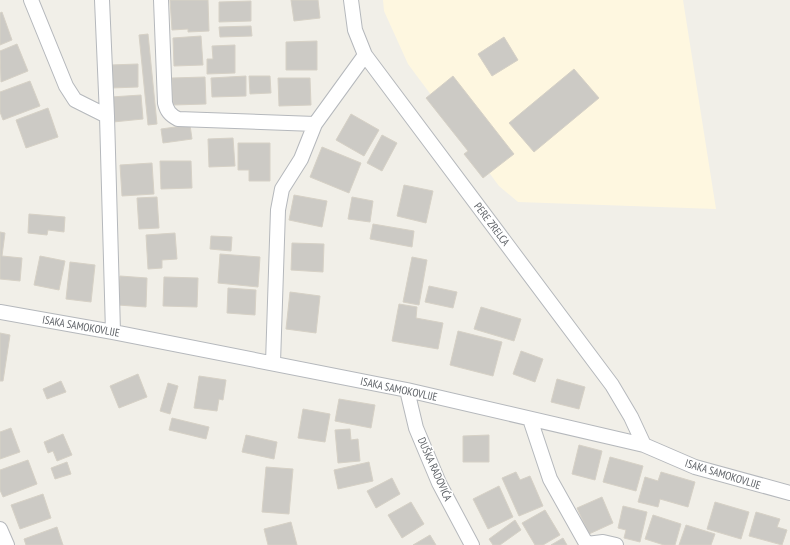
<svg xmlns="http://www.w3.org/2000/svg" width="790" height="545" font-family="'PT Sans Narrow',sans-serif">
  <rect width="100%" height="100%" fill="#f1efe8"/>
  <path fill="#fef7e0" d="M383 0H683L716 209 518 202 499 186 408 64 384 11Z"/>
  <path fill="#cccac5" stroke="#d6d1c6" d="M170 0H208L209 31 188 32V29L172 30Z
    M291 0H318L320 18 294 21Z
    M251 1V21L219 22V2Z
    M2 12 12 40 0 45V13Z
    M251 26 252 36 220 37 219 27Z
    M148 34 157 124 148 125 139 35Z
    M201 36 203 65 174 66 173 38Z
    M504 37 518 60 492 76 478 54Z
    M317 41V70H286V42Z
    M17 44 28 71 1 82 0 51Z
    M235 45V73L207 74V59H213L212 46Z
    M138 64V87L111 88 110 65Z
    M574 69 599 98 534 152 509 123Z
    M246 76V96L212 97 211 78Z
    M249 76H270L271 93 250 94Z
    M453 76 514 154 483 178 464 154 468 151 426 98Z
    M205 77 206 104 173 105 172 78Z
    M278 78H310L311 105 279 106Z
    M30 81 40 106 3 120 0 112V92Z
    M141 95 143 119 113 122 111 97Z
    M48 108 58 137 26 148 16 120Z
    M351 114 379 130 364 156 336 140Z
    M190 125 192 139 163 143 161 129Z
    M382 135 397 143 382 171 367 163Z
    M233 138 235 166 209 167 208 139Z
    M238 143H270V181H249V170H238Z
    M322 147 361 163 349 193 310 177Z
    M160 161H191L192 188 161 189Z
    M152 163 154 194 122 196 120 165Z
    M404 185 433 191 426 223 397 216Z
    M294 195 327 201 322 227 289 220Z
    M157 197 159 228 139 229 137 198Z
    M352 197 373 201 370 222 348 219Z
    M29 214 65 217 64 232 48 230 47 235 28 233Z
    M373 224 414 231 412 247 370 239Z
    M0 232 5 233 2 256 22 258 20 281 0 279Z
    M175 233 177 259 162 260V268L148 269 146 235Z
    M211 236 232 237 231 251 210 249Z
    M292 243 324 244 323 272 291 270Z
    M220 254 260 257 258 287 218 283Z
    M40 256 65 261 59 290 34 285Z
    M412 257 427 260 419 305 403 302Z
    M70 262 95 265 91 302 66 299Z
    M120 276 147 278 146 307 118 305Z
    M164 277 198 278 197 307 163 306Z
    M429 286 457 292 453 308 425 302Z
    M228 288 256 290 255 315 227 313Z
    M290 292 320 296 316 333 286 329Z
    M399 304 417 307 416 318 443 323 438 349 392 341Z
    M481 307 521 319 514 341 474 329Z
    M458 331 502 342 493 376 450 365Z
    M0 333 10 335 3 381H0Z
    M521 351 543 359 535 382 513 374Z
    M138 374 147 397 119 408 110 386Z
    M199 376 226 380 223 400 219 399 217 411 194 408Z
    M557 379 585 387 579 409 551 402Z
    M61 381 66 392 47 399 43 389Z
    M168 383 178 386 170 414 160 411Z
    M339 399 375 405 371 428 335 421Z
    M303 409 330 414 325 442 298 438Z
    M172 418 209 427 206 439 169 430Z
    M11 428 20 452 0 459V432Z
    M350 429 351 440 358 439 360 461 338 463 335 430Z
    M63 434 72 455 57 461 53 451 48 453 44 442Z
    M246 435 277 442 274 459 242 452Z
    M489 435V462H463V436Z
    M579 445 602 451 595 480 572 474Z
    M610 457 643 466 636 491 603 482Z
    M28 460 37 484 3 497 0 490V470Z
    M67 462 71 474 55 479 51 468Z
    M369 462 373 481 338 489 334 470Z
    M266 467 293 469 289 514 262 512Z
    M516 472 520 480 530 476 543 506 519 516 502 478Z
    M661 472 695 482 688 507 660 499 658 507 638 502 645 477 658 481Z
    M392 478 400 494 376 508 367 491Z
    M499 486 513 517 488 529 473 499Z
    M43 494 51 518 20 529 11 505Z
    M602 497 613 523 589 534 577 508Z
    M411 502 424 524 402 538 388 515Z
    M715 502 749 512 741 539 707 529Z
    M623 506 647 512 640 542 624 538 626 530 618 528Z
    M545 510 560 535 543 545H535L522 523Z
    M756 512 780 519 777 527 787 530 782 545 749 536Z
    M653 515 681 524 675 545H664L645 539Z
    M515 520 521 530 500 545H493L489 539Z
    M291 522 297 545H268L264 529Z
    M686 525 715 534 711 545H679Z
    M57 527 63 545H26L24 539Z
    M430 535 436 545H413Z
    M563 538 567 545H551Z"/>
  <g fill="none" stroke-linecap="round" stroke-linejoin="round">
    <g stroke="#b5b8bc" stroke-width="16">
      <path id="minor" d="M31 0 66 86 75 100 107 116
        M102 0 107 116 113 332
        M161 0 165 103C167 111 170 115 178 119L315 124 301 159 282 189 278 210 273 363
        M351 0 355 30 365 55 612 385 631 417 644 445
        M315 124 365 55
        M0 312 113 332 407 390 644 445 695 467 790 493
        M407 390 416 428 439 483 472 545
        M530 419 550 479 587 545
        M0 529 7 545
        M587 544 603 542 616 545"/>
    </g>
    <use href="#minor" stroke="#fff" stroke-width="14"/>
  </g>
  <g text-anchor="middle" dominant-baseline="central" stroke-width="3" stroke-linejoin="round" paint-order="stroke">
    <g font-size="11" fill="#5f6368" stroke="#fff">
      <text transform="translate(492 224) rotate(53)">PERE ZRELCA</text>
      <text transform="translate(81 326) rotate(10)">ISAKA SAMOKOVLIJE</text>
      <text transform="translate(399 389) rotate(12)">ISAKA SAMOKOVLIJE</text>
      <text transform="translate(435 469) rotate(66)">DUŠKA RADOVIĆA</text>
      <text transform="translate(723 474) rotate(17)">ISAKA SAMOKOVLIJE</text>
    </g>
  </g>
</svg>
